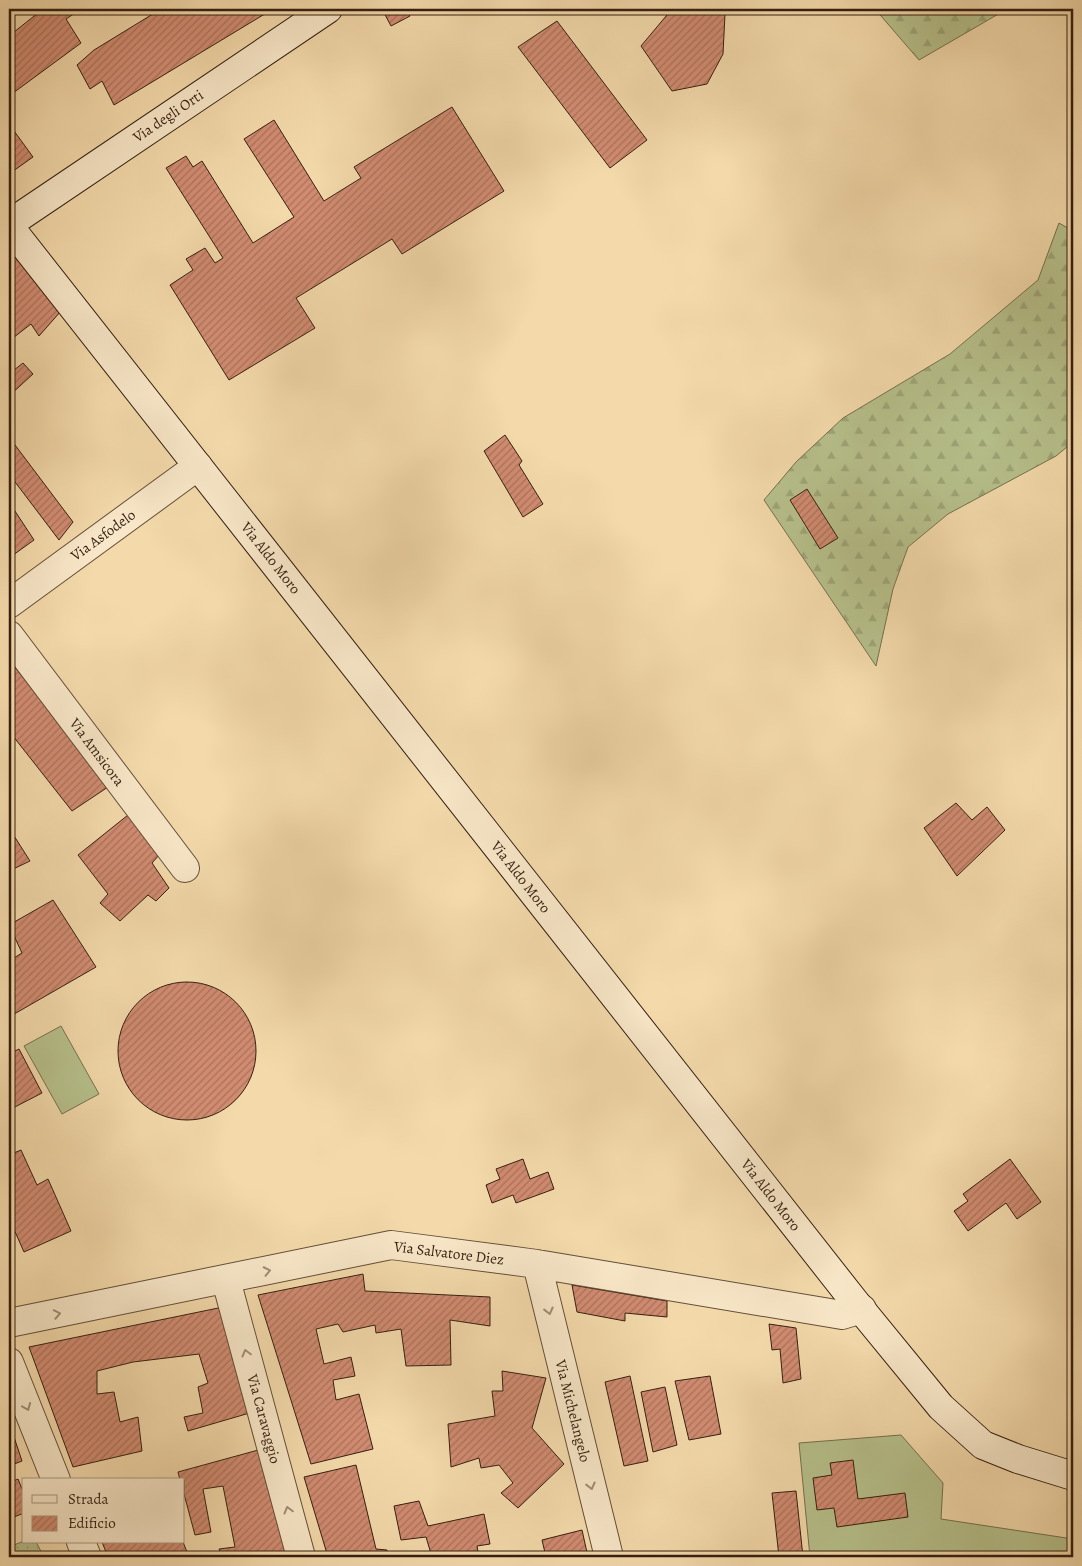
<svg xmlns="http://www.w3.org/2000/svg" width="1082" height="1566" font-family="Alegreya,serif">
  <defs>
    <pattern id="grass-dots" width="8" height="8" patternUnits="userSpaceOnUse" patternTransform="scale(1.25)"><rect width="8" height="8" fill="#b7c18c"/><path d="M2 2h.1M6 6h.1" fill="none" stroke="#9ea578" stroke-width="1.8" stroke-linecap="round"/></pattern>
    <pattern id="forest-firs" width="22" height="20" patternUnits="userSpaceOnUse" patternTransform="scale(1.25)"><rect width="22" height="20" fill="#b7c18c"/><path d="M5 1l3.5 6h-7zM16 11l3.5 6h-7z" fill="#9ea578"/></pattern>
    <pattern id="building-hatch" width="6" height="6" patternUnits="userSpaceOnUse" patternTransform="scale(1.25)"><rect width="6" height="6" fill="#d28c72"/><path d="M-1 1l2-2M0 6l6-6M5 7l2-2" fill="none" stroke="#ab725c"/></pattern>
  </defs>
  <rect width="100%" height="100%" fill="#f4daab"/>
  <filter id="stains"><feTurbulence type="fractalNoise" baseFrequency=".004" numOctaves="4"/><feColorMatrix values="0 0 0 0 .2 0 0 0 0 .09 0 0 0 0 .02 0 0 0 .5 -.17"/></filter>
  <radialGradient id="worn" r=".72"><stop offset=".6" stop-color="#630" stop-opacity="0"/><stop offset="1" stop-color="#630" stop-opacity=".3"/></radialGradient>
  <path fill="url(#grass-dots)" stroke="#76704e" d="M24 1541 36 1542 44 1557H9V1547Z"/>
  <path fill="url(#forest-firs)" stroke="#76704e" d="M875 9H1007L919 60Z
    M1059 223 1073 231V442L1056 456 948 514 908 547 893 589 876 666 764 500 796 462 843 418 950 354 1038 280Z"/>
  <path fill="#b7c18c" stroke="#76704e" d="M61 1026 99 1094 62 1114 24 1046Z
    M901 1435 943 1483 941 1519 1073 1539V1557H810L799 1443Z"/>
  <path fill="url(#building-hatch)" stroke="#341f11" d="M43 9H81L66 19 81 43 9 96V36Z
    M161 9H273L114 105 102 81 90 89 77 65 94 50Z
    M382 9H404L410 16 391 26Z
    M672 9H728L725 14 723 54 707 84 672 91 641 46Z
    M557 21 647 140 610 168 518 47Z
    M452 107 504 191 402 254 392 239 296 298 315 328 229 380 170 285 193 270 186 259 205 248 215 263 223 258 166 168 186 156 193 167 202 161 253 243 294 217 244 139 274 120 324 201 361 178 354 167Z
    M9 124 33 157 9 174Z
    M9 250 61 311 39 336 31 324 9 341Z
    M23 363 33 374 9 396V374Z
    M505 435 522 461 519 465 543 504 523 517 484 451Z
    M9 437 73 522 59 540 9 474Z
    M807 489 838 538 820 549 790 500Z
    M9 502 34 540 9 558Z
    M9 660 111 785 72 811 9 731Z
    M956 803 972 820 987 807 1005 830 957 876 924 828Z
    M128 815 160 854 152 863 169 888 156 901 148 895 120 921 100 903 108 894 78 855Z
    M9 828 30 861 9 871 12 878 9 879Z
    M53 900 96 967 9 1017V961L22 953 9 925Z
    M118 1051a69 69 0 1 1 138 0a69 69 0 1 1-138 0Z
    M19 1049 42 1093 9 1110V1054Z
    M21 1150 37 1185 48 1179 71 1231 24 1252 9 1218V1155Z
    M523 1159 530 1179 548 1172 554 1189 516 1203 513 1195 492 1203 486 1185 500 1179 496 1169Z
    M1010 1159 1041 1202 1017 1219 1006 1203 968 1231 954 1211 968 1201 963 1194Z
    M363 1274 365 1291 490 1297V1326L450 1320 451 1365 406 1366 401 1329 376 1333 375 1325 343 1332 338 1324 316 1329 324 1364 351 1357 355 1376 333 1380 336 1400 359 1394 373 1449 311 1464 258 1295Z
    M572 1285 667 1301V1317L625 1313V1321L577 1312Z
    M228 1306 253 1412 188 1431 184 1417 203 1413 198 1387 208 1383 199 1354 133 1362 97 1371V1394L114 1392 120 1422 138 1417 142 1451 73 1467 29 1347Z
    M769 1324 796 1328 801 1379 783 1383 780 1349 772 1350Z
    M502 1371 546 1378 532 1428 564 1464 518 1508 501 1493 513 1483 499 1465 481 1468 479 1458 451 1467 448 1424 495 1416 492 1391H503Z
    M630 1376 648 1461 624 1466 605 1382Z
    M710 1376 721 1434 689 1440 675 1381Z
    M665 1387 677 1445 653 1452 641 1392Z
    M9 1422 22 1461 9 1466Z
    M262 1449 289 1557H222L219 1549 235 1547 223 1486 203 1489 211 1532 195 1535 184 1494V1480H180L178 1472Z
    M853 1460 858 1499 905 1493 908 1517 837 1527 834 1508 817 1510 813 1478 832 1475 830 1463Z
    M356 1465 376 1549 387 1550 388 1557H328L304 1477Z
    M18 1479 24 1494V1513L9 1519V1483Z
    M796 1491 803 1557H779L772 1493Z
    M419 1501 428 1526 484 1514 490 1544 477 1546 479 1557H432L426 1537 401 1540 394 1506Z
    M582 1530 588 1557H546L542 1540Z
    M102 1542H183L189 1557H141L138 1551 122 1557H108Z"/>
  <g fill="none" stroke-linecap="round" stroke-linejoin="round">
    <g stroke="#644e38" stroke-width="30">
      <path id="street" d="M9 604 198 466
        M9 635 185 868
        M537 1264 609 1557
        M226 1280 301 1557
        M9 1323 391 1245 537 1264 842 1315 862 1309
        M9 1362 56 1480
        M81 1542 87 1557"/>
    </g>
    <g stroke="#341f11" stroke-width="30">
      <path id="secondary" d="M9 224 328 9
        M9 226 855 1302 941 1407 983 1445 1018 1459 1073 1476"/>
    </g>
    <use href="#street" stroke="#f8e7c8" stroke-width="28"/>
    <use href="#secondary" stroke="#f8e7c8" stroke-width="28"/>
  </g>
  <defs><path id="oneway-chevron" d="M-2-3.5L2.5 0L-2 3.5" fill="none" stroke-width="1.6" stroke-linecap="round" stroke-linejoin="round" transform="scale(1.25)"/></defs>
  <g stroke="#a08d76">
    <use href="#oneway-chevron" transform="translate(267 1271) rotate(-12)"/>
    <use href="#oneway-chevron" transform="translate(549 1311) rotate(76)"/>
    <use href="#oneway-chevron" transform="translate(57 1314) rotate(-11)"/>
    <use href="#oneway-chevron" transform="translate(246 1353) rotate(-105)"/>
    <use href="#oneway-chevron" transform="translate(27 1407) rotate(68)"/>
    <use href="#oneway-chevron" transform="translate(591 1486) rotate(76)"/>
    <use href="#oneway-chevron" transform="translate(288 1510) rotate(-105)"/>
  </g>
  <g text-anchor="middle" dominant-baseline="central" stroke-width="5" stroke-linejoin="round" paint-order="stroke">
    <g font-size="15" fill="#341f11" stroke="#f8e7c8">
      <text transform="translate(168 116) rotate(-34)">Via degli Orti</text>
      <text transform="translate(103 535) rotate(-36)">Via Asfodelo</text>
      <text transform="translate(271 558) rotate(52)">Via Aldo Moro</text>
      <text transform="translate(97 752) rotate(53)">Via Amsicora</text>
      <text transform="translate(521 877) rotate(52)">Via Aldo Moro</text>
      <text transform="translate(771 1195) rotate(52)">Via Aldo Moro</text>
      <text transform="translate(449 1253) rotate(7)">Via Salvatore Diez</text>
      <text transform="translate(573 1411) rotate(76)">Via Michelangelo</text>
      <text transform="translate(264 1419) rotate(75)">Via Caravaggio</text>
    </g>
  </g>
  <rect width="1082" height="1566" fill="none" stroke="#f4daab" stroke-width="30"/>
  <rect x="10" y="10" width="1062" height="1546" fill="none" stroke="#341f11" stroke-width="2.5"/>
  <rect x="15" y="15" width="1052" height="1536" fill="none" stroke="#341f11"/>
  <rect x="22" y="1478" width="162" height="65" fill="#f8e7c8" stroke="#aa977f"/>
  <rect x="32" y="1495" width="25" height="8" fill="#f8e7c8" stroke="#aa977f"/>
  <text x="68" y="1504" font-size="15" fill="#341f11">Strada</text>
  <rect x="32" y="1516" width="25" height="15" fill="url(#building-hatch)" stroke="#aa977f"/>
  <text x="68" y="1528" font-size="15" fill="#341f11">Edificio</text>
  <rect width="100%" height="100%" filter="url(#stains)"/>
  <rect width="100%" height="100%" fill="url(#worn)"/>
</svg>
